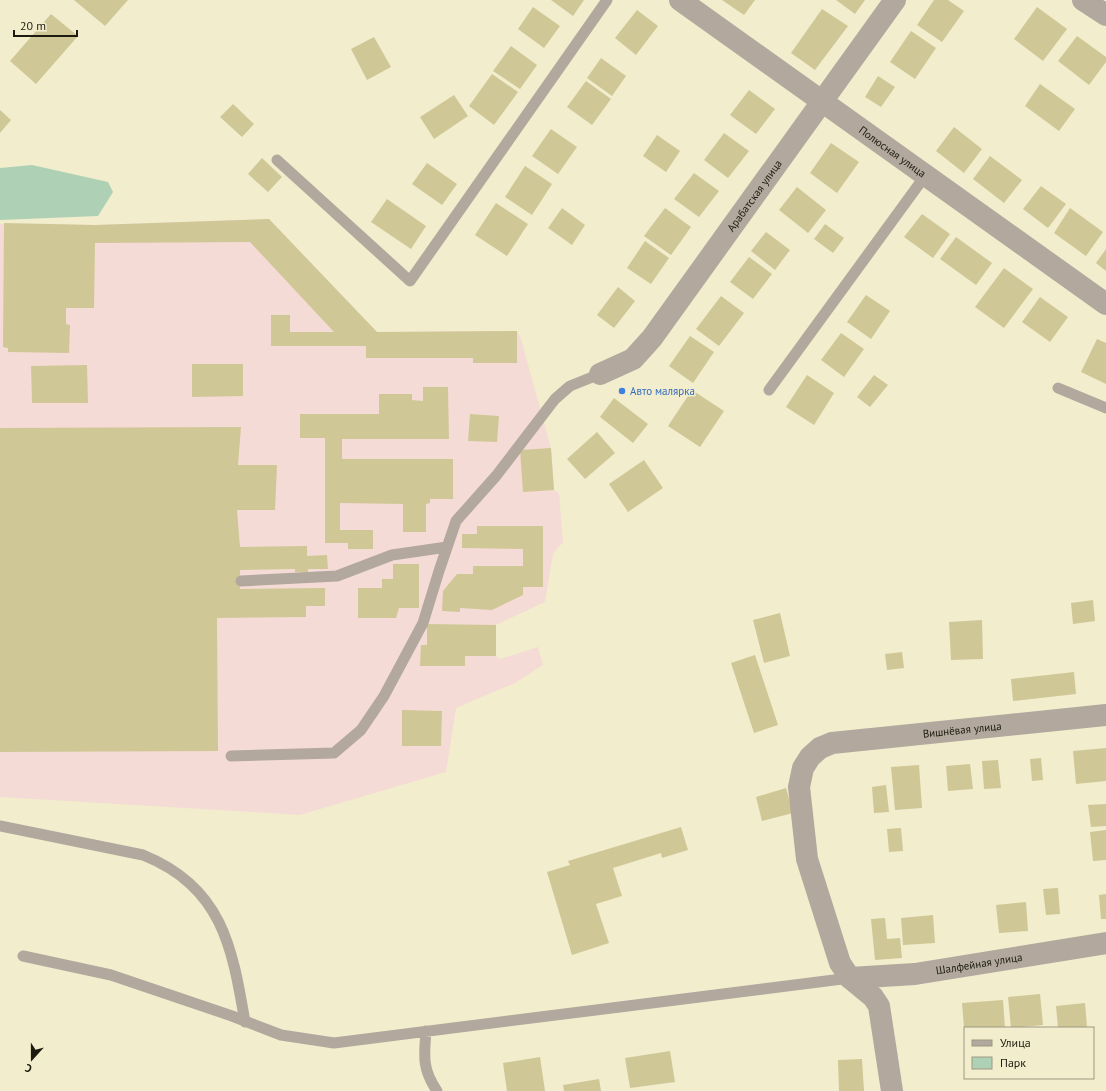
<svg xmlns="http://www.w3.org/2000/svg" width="1106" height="1091" font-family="'PT Sans',sans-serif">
  <rect width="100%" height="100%" fill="#f2edcd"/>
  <path fill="#f5dbd5" d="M269 219 377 332 517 331 521 339 551 448 554 490 559 493 563 542 553 554 545 602 496 625V656L500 659 538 647 543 665 515 683 456 708 446 772 300 815 0 797V224L95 225Z"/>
  <path fill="#aed0b5" d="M32 165 108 182 113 192 98 216 0 220V168Z"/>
  <path fill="#d0c796" d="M74 0H128L105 26Z
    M551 0H584L573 16Z
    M722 0H755L744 15Z
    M836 0H865L855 14Z
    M934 0H948L964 11 942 42 917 25Z
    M533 7 560 26 544 48 518 29Z
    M1037 7 1067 29 1043 61 1014 39Z
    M822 9 848 26 815 70 791 53Z
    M637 10 658 26 636 55 615 38Z
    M51 14 78 36 36 84 10 61Z
    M911 31 936 48 915 79 890 62Z
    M1077 36 1106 57V62L1089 85 1058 61Z
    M374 37 391 67 367 80 351 49Z
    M511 46 537 65 520 89 493 71Z
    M601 58 626 76 612 96 587 78Z
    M492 74 518 92 494 125 469 106Z
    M878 76 895 87 881 107 865 97Z
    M586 81 611 99 592 125 567 107Z
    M1040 84 1075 109 1059 131 1025 106Z
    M749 90 775 109 756 134 730 115Z
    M454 95 468 116 434 139 420 117Z
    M233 104 254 124 242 137 220 117Z
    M0 110 11 120 0 133Z
    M954 127 982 149 964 173 936 151Z
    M551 129 577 147 558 174 532 156Z
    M724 133 749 151 728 178 704 160Z
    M657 135 680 151 666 172 643 156Z
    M831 143 859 162 837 193 810 173Z
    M990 156 1022 180 1004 203 973 179Z
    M262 158 282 177 268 192 248 174Z
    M427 163 457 184 442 205 412 184Z
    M525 166 552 184 532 215 505 197Z
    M694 173 719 191 699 217 674 199Z
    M1041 186 1066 204 1048 228 1023 209Z
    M797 187 826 210 808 233 779 210Z
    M387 199 426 226 411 249 371 222Z
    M496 203 528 224 507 256 475 235Z
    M562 208 585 225 572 245 548 228Z
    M665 208 691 227 671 255 644 236Z
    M1070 208 1103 232 1086 256 1054 233Z
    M922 214 950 234 933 258 904 237Z
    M269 219 377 332 517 331V363H473V358H366V346H271V315H290V332H334L250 242 95 243 94 308H66V324L70 325 69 353 8 352V348L3 347 4 223 95 225Z
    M825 224 844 238 833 253 814 239Z
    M766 232 790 250 775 270 751 251Z
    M956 237 992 263 976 285 940 259Z
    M645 241 669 258 651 284 627 268Z
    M1106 249V271L1096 263Z
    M749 257 772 274 753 299 730 282Z
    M1004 268 1033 289 1004 328 975 307Z
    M618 287 635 301 614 328 597 315Z
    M866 295 890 311 871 339 847 322Z
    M721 296 744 313 719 346 696 329Z
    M1040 297 1068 317 1050 342 1022 322Z
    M841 333 864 349 844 377 821 360Z
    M690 336 714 352 693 383 669 366Z
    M1097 339 1106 343V384L1081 372Z
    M192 364H243V396L192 397Z
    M87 365 88 403H32L31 366Z
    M807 375 834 393 814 425 786 407Z
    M874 375 888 385 870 407 857 397Z
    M423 387H448L449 439H342V459H453V499H430V503L426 504V532H403V504L340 503V530H373V549H348V543H325V438H300V414H379V394H412V400L423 401Z
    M692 390 724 411 700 447 668 426Z
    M614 398 648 424 633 443 600 417Z
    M470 414 499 416 497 442 468 441Z
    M241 427 238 465H277L275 510H237L240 547 307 546V556L327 555 328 569H308V572H295V569L240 570V589L325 588V606H306V617L217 618 218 751 0 752V428Z
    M597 432 615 453 585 479 567 459Z
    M551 448 554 490 523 492 520 450Z
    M644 460 663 488 628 512 609 484Z
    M477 526H543V587H523V595L492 610 460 608V612L442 611 443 591 457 574H473V566H523V549L462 548V534H477Z
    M393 564H419V608H399L396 618H358V588H382V579H393Z
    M1093 600 1095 621 1073 624 1071 603Z
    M780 613 790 656 764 663 753 620Z
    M982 620 983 659 951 660 949 622Z
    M427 624 496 625V656H465V666H420L421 645H427Z
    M902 652 904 668 887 670 885 654Z
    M755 655 778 725 754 733 731 663Z
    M1074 672 1076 694 1013 701 1011 679Z
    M402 710 442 711 441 746H402Z
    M1106 748V781L1076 784 1073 751Z
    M1041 758 1043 780 1032 781 1030 759Z
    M998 760 1001 788 984 789 982 761Z
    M970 764 973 789 948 791 946 766Z
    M919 765 922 808 895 810 891 767Z
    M886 785 889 812 874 813 872 787Z
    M786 788 793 813 762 821 756 797Z
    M1106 804V826L1091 827 1088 805Z
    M681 827 688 850 662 858 661 853 613 868 622 896 596 904 609 943 572 955 547 872 570 865 568 861Z
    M901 828 903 851 889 852 887 829Z
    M1106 830V860L1093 861 1090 832Z
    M1058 888 1060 914 1046 915 1043 889Z
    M1106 894V919H1101L1099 895Z
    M1026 902 1028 931 999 933 996 905Z
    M933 915 935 943 903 945 901 918Z
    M885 918 887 939 900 938 902 958 875 960 871 919Z
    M1040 994 1043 1025 1011 1028 1008 997Z
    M1003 1000 1005 1028H964L962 1003Z
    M1085 1003 1087 1027 1058 1028 1056 1006Z
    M670 1051 675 1082 630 1088 625 1058Z
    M540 1057 545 1091H507L503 1063Z
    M862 1059 864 1091H839L838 1060Z
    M599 1079 601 1091H564L563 1085Z"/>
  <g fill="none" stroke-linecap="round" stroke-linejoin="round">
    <path stroke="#b2a89d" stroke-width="11" d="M277 160 410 281 607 0
      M1058 388 1106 408
      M769 390 925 176
      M241 581 337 576 392 555 447 547
      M231 756 334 753 361 730 384 696 423 623 439 571 456 521 496 476 555 399 570 386 600 374
      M0 826 143 855C222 887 232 946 245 1022
      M23 956 111 975 232 1016 281 1035 334 1043 850 978
      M426 1031C424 1056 422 1069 437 1091"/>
    <g stroke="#b2a89d" stroke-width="22">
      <path id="s1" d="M680 0 1106 304"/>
      <path d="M1083 0 1106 15"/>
      <path id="s2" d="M600 374 633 359 652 338 895 0"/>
      <path id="s3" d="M850 978 915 974 1106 943"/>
      <path id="s4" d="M892 1091 879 1006 873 997 850 978 840 963 807 859 799 787 803 768 810 757 820 748 832 743 1106 715"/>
    </g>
  </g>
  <circle fill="#3f7fe0" stroke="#f2edcd" stroke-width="1.5" cx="622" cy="391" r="4"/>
  <g text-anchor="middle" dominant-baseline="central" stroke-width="3" stroke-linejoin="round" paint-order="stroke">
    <g font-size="11" fill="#1d1b0f" stroke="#f2edcd">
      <text stroke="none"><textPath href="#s1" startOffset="261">Полюсная улица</textPath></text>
      <text stroke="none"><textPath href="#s2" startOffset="240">Арабатская улица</textPath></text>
      <text stroke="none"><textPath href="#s4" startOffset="516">Вишнёвая улица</textPath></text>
      <text stroke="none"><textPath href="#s3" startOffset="130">Шалфейная улица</textPath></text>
    </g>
    <g font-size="11" fill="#366cbe" stroke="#f2edcd" text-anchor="start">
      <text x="630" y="391">Авто малярка</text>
    </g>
  </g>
  <rect x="964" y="1027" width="130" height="52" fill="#f2edcd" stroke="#9d9981"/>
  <rect x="972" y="1040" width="20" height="6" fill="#b2a89d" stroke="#9d9981"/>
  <text x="1000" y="1047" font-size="12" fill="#1d1b0f">Улица</text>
  <rect x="972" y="1057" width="20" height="12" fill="#aed0b5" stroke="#9d9981"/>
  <text x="1000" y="1067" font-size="12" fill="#1d1b0f">Парк</text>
  <g transform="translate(32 1059) rotate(201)" stroke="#f2edcd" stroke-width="3" paint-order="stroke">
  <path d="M0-3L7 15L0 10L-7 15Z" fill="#1d1b0f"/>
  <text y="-6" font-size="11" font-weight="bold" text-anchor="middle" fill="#1d1b0f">С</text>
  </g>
  <path d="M14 30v6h63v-6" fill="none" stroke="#1d1b0f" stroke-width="2"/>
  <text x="20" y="30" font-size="12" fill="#1d1b0f" stroke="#f2edcd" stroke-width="3" paint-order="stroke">20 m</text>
</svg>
